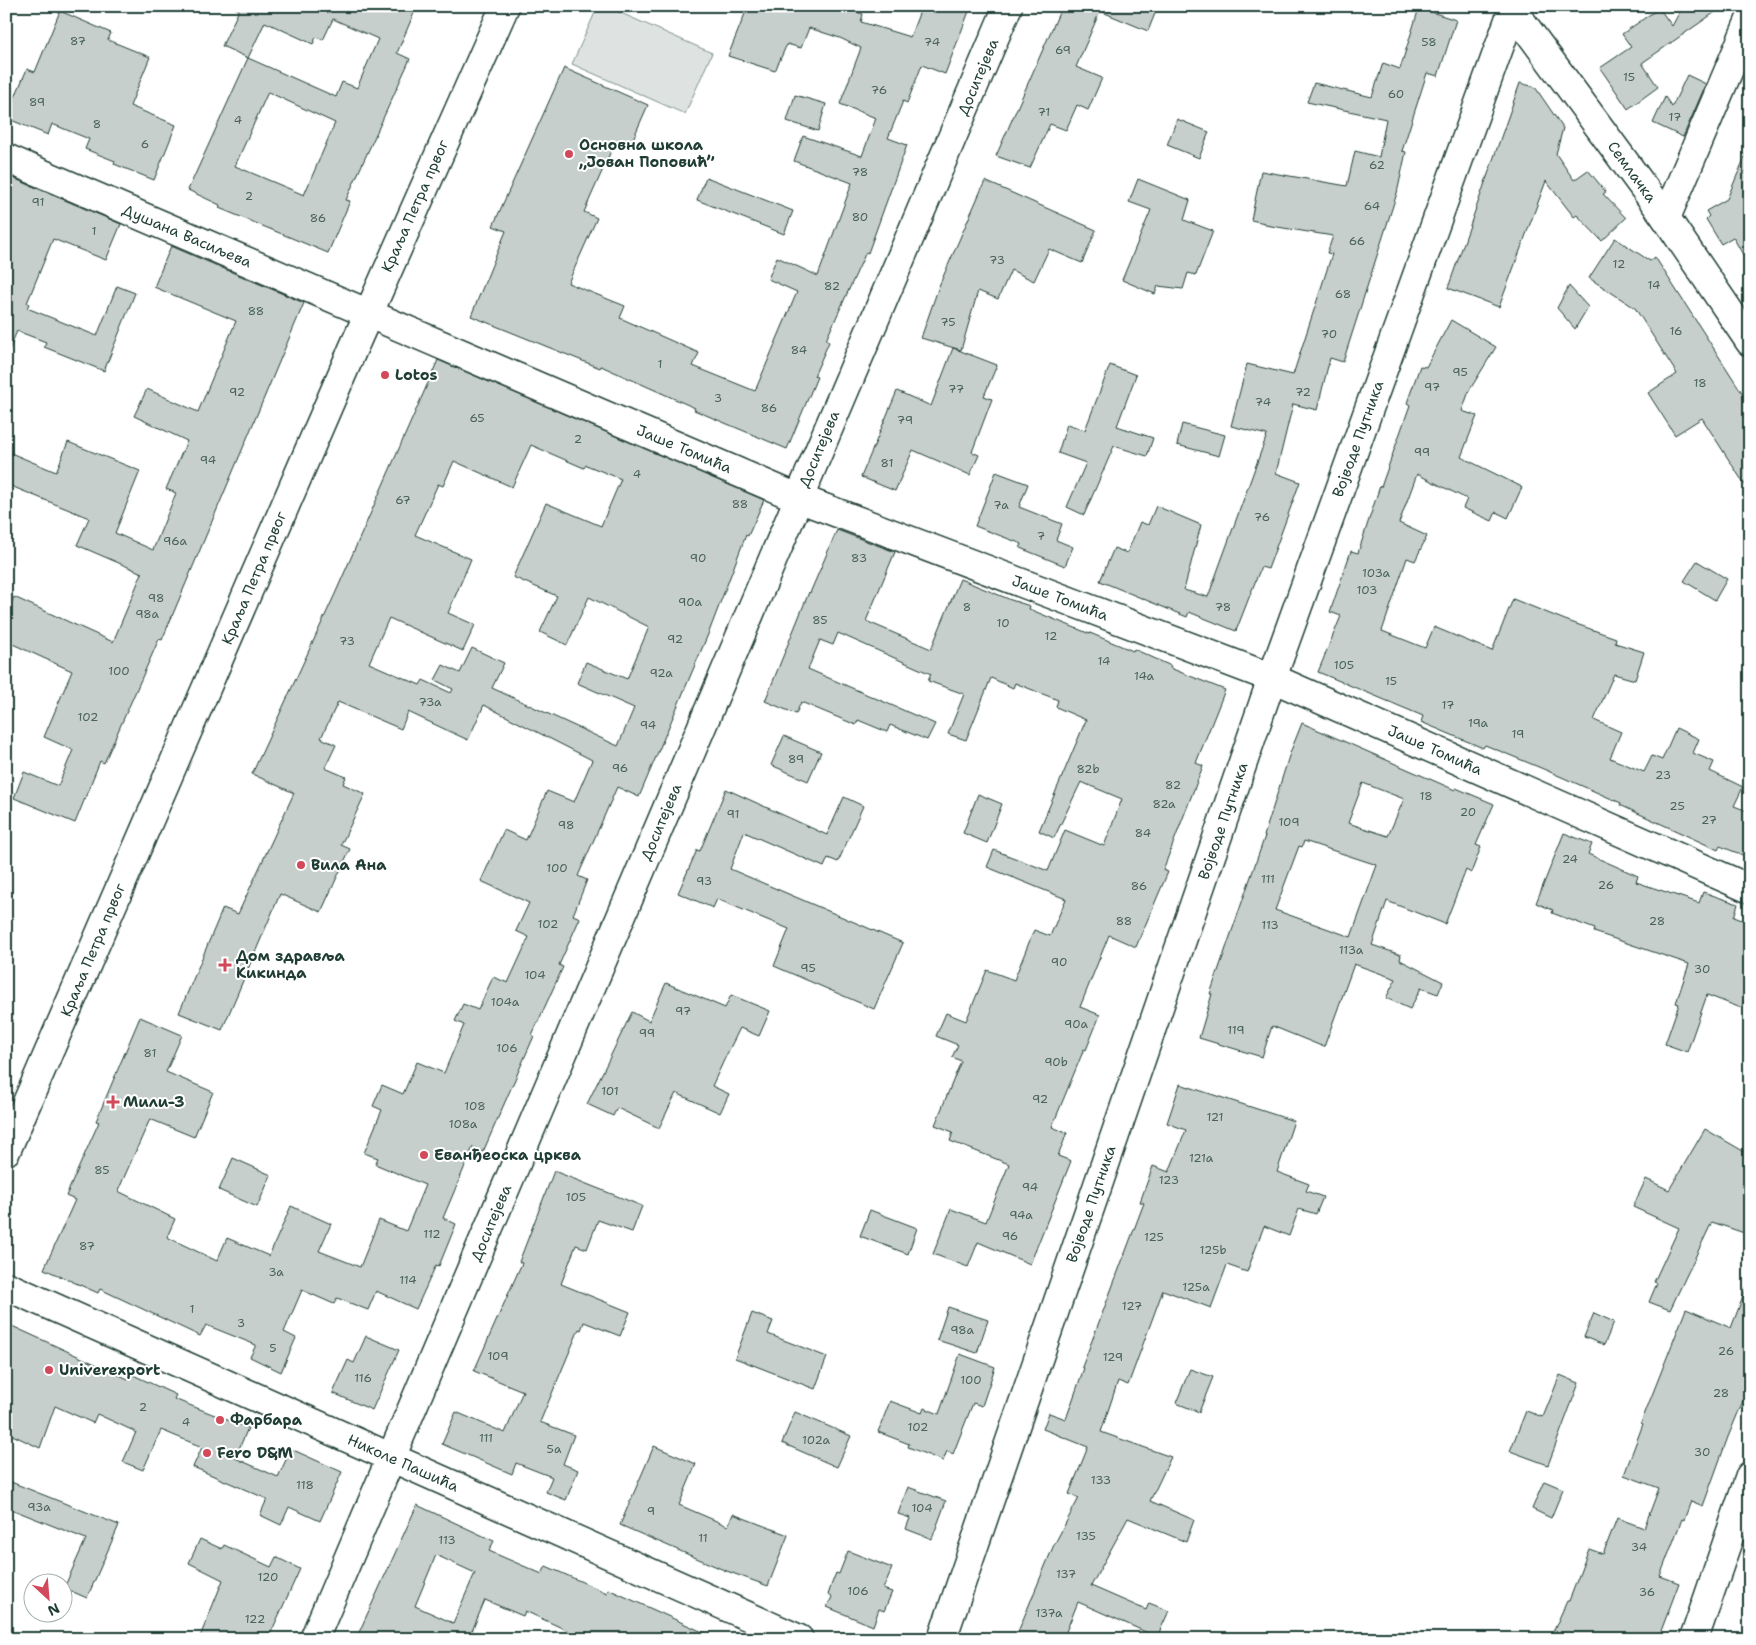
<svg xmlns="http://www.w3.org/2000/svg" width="1756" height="1645" font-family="'Shantell Sans',sans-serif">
  <rect width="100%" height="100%" fill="#fff"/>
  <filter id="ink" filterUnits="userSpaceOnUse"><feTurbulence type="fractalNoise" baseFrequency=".02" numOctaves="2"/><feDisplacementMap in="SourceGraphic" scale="10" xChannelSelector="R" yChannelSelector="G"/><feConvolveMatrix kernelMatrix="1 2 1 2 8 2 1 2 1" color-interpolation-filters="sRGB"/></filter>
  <g filter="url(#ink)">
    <path fill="#dee3e2" stroke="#7e908b" d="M598 6H605L712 53 685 114 572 64Z"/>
    <path fill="#c7cfcc" stroke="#1f3d34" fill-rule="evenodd" d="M231 6H417L397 53 410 59 346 200 350 201 328 253 219 208 220 205 188 190 248 58 222 46 239 10ZM333 19 378 39 357 88 342 82 336 97 248 58 265 22 313 44 316 37 323 40ZM268 92 335 123 304 195 235 166Z
      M748 6H838L863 14 861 22 910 37 922 6H971L945 74 922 65 907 103 903 101 888 138 907 145 868 253 866 252 826 340 829 342 814 376 817 377 787 449 694 410 695 408 601 366 600 368 471 316 506 231 493 226 564 68 648 105 629 148 615 142 584 212 597 218 568 283 625 306 620 318 699 353 693 366 755 391 797 292 768 279 777 257 818 276 852 183 794 161 803 136 862 156 876 118 840 104 861 48 840 38 809 28 801 48 787 44 775 71 728 56Z
      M1062 6H1158L1148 31 1100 11 1076 67 1102 78 1088 110 1077 105 1066 130 1050 124 1030 168 996 156Z
      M1683 6H1724L1642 63 1658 87 1628 109 1600 68 1631 47 1622 34 1659 8 1672 26Z
      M1419 8 1456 20 1438 76 1427 73 1402 151 1406 152 1397 193 1343 362 1330 358 1317 410 1293 404 1276 473 1300 482 1268 569 1261 567 1236 631 1189 612 1187 617 1100 581 1114 548 1127 553 1140 522 1148 525 1156 506 1201 525 1184 590 1208 597 1267 435 1231 426 1247 364 1293 375 1332 254 1327 253 1333 236 1265 225V223L1251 220 1261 171 1347 186 1355 151 1379 157 1386 119 1307 102 1314 83 1372 97 1383 63 1400 69Z
      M60 11 111 33 108 40 150 57 130 106 176 125 154 180 114 164 115 161 85 149 89 139 52 124 48 135 6 118 27 69 35 72Z
      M1687 75 1706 84 1683 137 1653 123 1665 97 1672 107Z
      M1520 83 1535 87 1563 128 1556 154 1574 180 1588 170 1606 192 1603 194 1626 218 1602 241 1577 215 1574 217 1546 181 1499 307 1448 288Z
      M795 95 826 104 818 131 787 121Z
      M1177 119 1209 132 1199 158 1167 145Z
      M1750 145V267L1733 237 1721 244 1706 219 1709 216 1706 211 1727 199Z
      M6 175 121 224 106 260 53 239 27 303 29 304 27 308 97 336 117 286 135 293 104 371 44 347 46 342 17 331 6 357Z
      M706 177 793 211 784 234 697 200Z
      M1138 179 1190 200 1184 220 1213 231 1196 275 1188 273 1183 289 1158 286 1155 294 1122 280 1151 210 1129 202Z
      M985 181 1096 230 1082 263 1049 249 1034 281 1011 270 998 299 978 291 961 350 921 338 939 286Z
      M1615 238 1650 261 1655 257 1750 405V493L1702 418 1675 435 1648 393 1677 374 1635 308 1589 278Z
      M171 246 304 303 162 640 159 639 104 763 100 761 75 823 14 798 24 772 58 786 73 750 44 737 72 671 6 641V616L14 597 113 642 142 573 77 545 89 518 6 484V451L56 472 68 442 140 471 115 533 153 550 176 493 166 489 187 441 134 416 147 389 198 412 236 321 154 287Z
      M1569 286 1588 307 1575 329 1557 308Z
      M1451 320 1496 347 1469 391 1462 411 1477 416 1461 457 1522 487 1508 518 1496 512 1492 521 1463 508 1467 499 1417 474 1399 523 1427 536 1415 561 1407 558 1382 631 1425 648 1434 627 1492 651 1513 599 1565 620 1616 638 1615 643 1644 652 1635 680 1614 674 1594 720 1621 732 1610 758 1644 772 1652 756 1662 760 1676 728 1699 739 1693 753 1714 762 1710 771 1743 787 1734 806 1750 812V858L1720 846 1718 850 1620 805 1621 803 1541 768 1485 745 1483 748 1421 722 1423 716 1318 672 1341 616 1330 612 1351 551 1358 553 1380 486 1381 487 1410 405 1407 403 1420 366 1426 367Z
      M953 348 997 365 984 396 992 399 972 452 979 455 970 475 913 450 895 491 861 477 897 391 931 406Z
      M438 360 764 500 748 536 746 535 709 632 639 797 617 787 578 876 587 880 573 915 580 918 559 965 563 967 532 1035 534 1036 483 1152 473 1147 443 1218 456 1224 439 1266 436 1265 416 1309 376 1291 368 1310 337 1298 334 1304 302 1290 284 1332 296 1338 281 1372 250 1357 256 1345 206 1325 200 1336 100 1289 98 1293 44 1269 75 1200 66 1196 99 1122 96 1121 140 1017 182 1035 166 1072 213 1092 194 1137 150 1119 118 1191 175 1219 167 1237 217 1261 227 1238 269 1256 291 1206 331 1224 319 1251 360 1267 379 1220 406 1231 425 1185 375 1164 378 1158 364 1153 382 1110 373 1106 382 1085 403 1094 417 1062 444 1073 464 1025 455 1021 463 1004 478 1010 493 977 508 983 529 937 516 931 529 903 481 881 504 830 526 840 547 791 574 802 592 760 484 705 468 740 408 712 401 729 338 702 321 738 336 745 325 768 346 777 343 784 365 794 341 845 350 849 321 912 280 894 222 1030 179 1013 223 908 238 914 294 793 252 774 335 594ZM531 445 584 468 586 465 621 479 601 526 546 503 513 577 557 596 540 632 567 645 589 597 649 627 627 679 586 662 577 683 634 708 618 746 492 688 504 663 472 648 460 673 443 665 435 680 453 689 451 693 423 680 420 685 369 663 389 618 463 651 475 625 448 613 471 559 415 535 438 484 443 486 454 461 512 487Z
      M1110 365 1136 375 1117 426 1153 438 1147 456 1114 446 1084 515 1067 507 1086 463 1058 453 1067 424 1085 430Z
      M1182 424 1225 435 1219 456 1177 445Z
      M996 472 1028 484 1019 507 1062 524 1056 540 1073 547 1065 566 1020 548 1022 544 975 526Z
      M837 530 895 552 866 621 931 649 960 579 1011 600 1030 606 1029 609 1090 634V633L1133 651 1134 649 1171 666 1170 668 1225 690 1196 763 1203 766 1163 870 1168 872 1136 947 1109 935 1080 1007 1100 1015 1086 1050 1084 1049 1052 1127 1067 1133 1058 1156 1071 1161 1030 1264 978 1242 968 1267 933 1254 951 1209 986 1222 1009 1164 950 1141 953 1132 935 1125 961 1061 952 1057 958 1045 936 1036 946 1013 966 1021 987 970 1014 980 1034 930 1050 936 1066 899 987 867 994 850 1048 871 1065 830 1104 846 1122 799 1081 782 1054 838 1039 831 1086 720 1056 707 1058 700 1015 683 1013 688 991 678 966 740 948 734 964 694 928 681 931 674 838 633 833 645 820 640 808 669 935 724 927 740 890 725 887 732 858 720 856 725 801 702 796 714 765 701 809 592 810 593Z
      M1697 561 1727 579 1715 600 1684 581Z
      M1302 723 1455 790 1456 788 1494 804 1476 845 1481 847 1471 873 1466 870 1445 924 1387 901 1372 945 1401 955 1400 960 1443 982 1438 994 1421 988 1410 1009 1386 998 1396 979 1354 964 1324 1047 1272 1026 1262 1057 1199 1038 1212 994H1210L1265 836H1264L1290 753ZM1363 783 1404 799 1388 836 1348 823ZM1304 841 1377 865 1351 937 1275 910 1299 846 1302 847Z
      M784 736 821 752 808 781 771 765Z
      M726 789 827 835 844 797 863 806 838 862 828 858 824 867 744 832 730 869 903 943 874 1009 774 966 789 929 717 899 713 908 678 893 697 850 700 851Z
      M978 794 1002 804 987 843 963 833Z
      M1564 833 1592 844 1588 854 1638 876 1636 882 1699 903 1703 892 1738 904 1734 917 1750 923V985L1741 1008 1707 995 1687 1052 1665 1044 1679 1004 1676 1003 1689 964 1594 932 1595 929 1552 913 1553 910 1536 903Z
      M666 983 725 1008 731 995 770 1011 759 1036 740 1028 725 1058 712 1086 729 1094 720 1113 676 1093 659 1128 617 1108 613 1116 587 1104 632 1012 649 1021Z
      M1180 1084 1294 1121 1277 1172 1309 1184 1306 1191 1323 1197 1316 1214 1299 1209 1289 1236 1264 1226 1247 1272 1227 1265 1211 1308 1163 1290 1128 1385 1118 1381 1101 1432 1171 1457 1150 1501 1194 1520 1186 1542 1128 1518 1091 1586 1146 1610 1149 1603 1169 1611 1157 1637 1078 1602 1063 1639H1015L1053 1547 1079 1498 1069 1494 1088 1447 1043 1429 1049 1413 1066 1419 1084 1368 1082 1367 1144 1203 1140 1202 1153 1166 1169 1172 1186 1130 1167 1123Z
      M1705 1129 1750 1155V1235L1712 1222 1670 1310 1649 1302 1657 1283 1654 1282 1679 1228 1633 1207 1646 1179 1669 1190Z
      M233 1158 271 1175 257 1207 219 1190Z
      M554 1171 642 1206 632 1232 598 1220 587 1249 576 1245 561 1284 630 1312 620 1336 584 1322 581 1330 579 1329 540 1422 574 1435 563 1464 578 1470 566 1500 546 1492 552 1477 516 1463 512 1474 442 1444 456 1412 505 1433 523 1391 474 1371 522 1263 519 1262Z
      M870 1210 917 1228 908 1254 860 1236Z
      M1748 1284H1750V1384L1728 1437 1703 1506 1691 1501 1684 1520 1682 1519 1660 1576 1679 1583 1658 1639H1550L1567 1601H1569L1589 1549 1603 1554 1617 1518 1644 1528 1659 1488 1624 1475 1643 1424 1641 1423 1686 1309 1731 1328Z
      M948 1307 988 1320 977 1353 937 1340Z
      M752 1313 773 1321 768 1334 827 1357 815 1389 735 1358Z
      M1594 1313 1614 1322 1604 1345 1584 1337Z
      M12 1326 128 1379 131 1374 176 1395 174 1399 248 1428 235 1458 278 1477 291 1449 342 1472 320 1521 289 1507 281 1525 260 1515 267 1499 193 1467 202 1447 161 1430 143 1470 123 1462 136 1432 97 1414 93 1423 55 1406 40 1448 6 1432V1339Z
      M366 1336 399 1350 372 1410 333 1393 348 1360 354 1363Z
      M960 1354 995 1367 982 1406 973 1403 953 1454 947 1451 943 1461 908 1447 909 1444 878 1432 890 1401 922 1413 924 1408 939 1414Z
      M1190 1369 1213 1377 1199 1412 1176 1403Z
      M1560 1375 1579 1383 1548 1465 1510 1451 1526 1411 1543 1417Z
      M795 1412 851 1436 837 1467 782 1443Z
      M654 1446 696 1464 679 1505 728 1526 733 1514 788 1535 768 1586 724 1570 620 1525Z
      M6 1480 119 1525 87 1598 64 1588 86 1539 6 1507Z
      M1544 1481 1563 1489 1551 1518 1532 1509Z
      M908 1487 946 1501 932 1539 906 1529 910 1518 898 1514Z
      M417 1505 494 1541 489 1551 542 1574 546 1566 607 1593 608 1589 718 1639H586L525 1611 523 1616 485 1600 472 1631 489 1639H356ZM436 1555 475 1573 453 1623 415 1606Z
      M200 1539 222 1549 224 1545 271 1567 276 1557 300 1569 268 1639H199L223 1580 189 1563Z
      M848 1551 892 1568 883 1589 892 1592 884 1611 879 1609 873 1626 827 1607 832 1597 828 1595 832 1583 836 1573 839 1574Z"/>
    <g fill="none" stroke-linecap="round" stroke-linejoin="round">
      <g stroke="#1f3d34" stroke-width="31">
        <path id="minor" d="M6 158 798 498 1272 678 1750 889
          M1666 218 1750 20
          M6 1151 352 351 505 6
          M6 1286 799 1639
          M314 1639 1008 6
          M942 1639 1272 678 1514 6
          M1694 1639 1750 1476"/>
      </g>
      <g stroke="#1f3d34" stroke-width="31">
        <path id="major" d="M1510 6 1666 218 1750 342"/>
      </g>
      <use href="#minor" stroke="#fff" stroke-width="28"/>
      <use href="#major" stroke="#fff" stroke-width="28"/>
    </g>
  </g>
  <g fill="#d1495b" stroke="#fff" stroke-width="2">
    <circle cx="569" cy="154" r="5"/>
    <circle cx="385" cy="375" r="5"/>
    <circle cx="301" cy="865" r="5"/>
    <path d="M222.5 957.5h5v5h5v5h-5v5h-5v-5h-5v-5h5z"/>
    <path d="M110.5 1094.5h5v5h5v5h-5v5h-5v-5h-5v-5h5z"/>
    <circle cx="424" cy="1155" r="5"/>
    <circle cx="49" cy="1370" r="5"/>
    <circle cx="220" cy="1420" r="5"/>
    <circle cx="207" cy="1453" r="5"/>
  </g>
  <g text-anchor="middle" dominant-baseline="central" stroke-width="4" stroke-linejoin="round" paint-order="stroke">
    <g font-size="12" fill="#49625a">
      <text x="78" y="41">87</text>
      <text x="932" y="42">74</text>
      <text x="1429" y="42">58</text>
      <text x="1063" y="50">69</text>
      <text x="1629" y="77">15</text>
      <text x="879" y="90">76</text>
      <text x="1396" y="94">60</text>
      <text x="37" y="102">89</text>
      <text x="1044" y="112">71</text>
      <text x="1675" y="117">17</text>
      <text x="238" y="120">4</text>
      <text x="97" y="124">8</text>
      <text x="145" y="144">6</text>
      <text x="1377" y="165">62</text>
      <text x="860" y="172">78</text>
      <text x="249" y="196">2</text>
      <text x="38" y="202">91</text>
      <text x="1372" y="206">64</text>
      <text x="860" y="217">80</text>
      <text x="318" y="218">86</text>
      <text x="94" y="231">1</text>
      <text x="1357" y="241">66</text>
      <text x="997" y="260">73</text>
      <text x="1619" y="264">12</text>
      <text x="1654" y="285">14</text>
      <text x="832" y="286">82</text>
      <text x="1343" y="294">68</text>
      <text x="256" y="311">88</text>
      <text x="948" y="322">75</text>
      <text x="1676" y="331">16</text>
      <text x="1329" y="334">70</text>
      <text x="799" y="350">84</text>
      <text x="660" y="364">1</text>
      <text x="1460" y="372">95</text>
      <text x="1700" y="383">18</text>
      <text x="1432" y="387">97</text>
      <text x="956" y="389">77</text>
      <text x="237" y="392">92</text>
      <text x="1303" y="392">72</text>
      <text x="718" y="398">3</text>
      <text x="1263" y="402">74</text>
      <text x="769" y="408">86</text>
      <text x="477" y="418">65</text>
      <text x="905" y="420">79</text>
      <text x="578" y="439">2</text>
      <text x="1422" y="452">99</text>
      <text x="208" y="460">94</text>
      <text x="887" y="463">81</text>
      <text x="637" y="474">4</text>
      <text x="403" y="500">67</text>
      <text x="740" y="504">88</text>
      <text x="1001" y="505">7a</text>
      <text x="1262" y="517">76</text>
      <text x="1041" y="536">7</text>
      <text x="175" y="541">96a</text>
      <text x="698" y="558">90</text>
      <text x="859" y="558">83</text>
      <text x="1376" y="573">103a</text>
      <text x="1367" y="590">103</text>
      <text x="156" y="598">98</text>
      <text x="690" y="602">90a</text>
      <text x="967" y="607">8</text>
      <text x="1223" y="607">78</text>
      <text x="147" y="614">98a</text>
      <text x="820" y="620">85</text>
      <text x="1003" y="623">10</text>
      <text x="1051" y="636">12</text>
      <text x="675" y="639">92</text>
      <text x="347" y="641">73</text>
      <text x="1104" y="661">14</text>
      <text x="1344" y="665">105</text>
      <text x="119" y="671">100</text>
      <text x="661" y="673">92a</text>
      <text x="1144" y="676">14a</text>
      <text x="1391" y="681">15</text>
      <text x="430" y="702">73a</text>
      <text x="1448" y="705">17</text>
      <text x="88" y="717">102</text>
      <text x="1478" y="723">19a</text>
      <text x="648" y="725">94</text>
      <text x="1518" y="734">19</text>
      <text x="796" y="759">89</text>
      <text x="620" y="768">96</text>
      <text x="1088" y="769">82b</text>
      <text x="1663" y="775">23</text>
      <text x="1173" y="785">82</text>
      <text x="1426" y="796">18</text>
      <text x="1164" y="804">82a</text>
      <text x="1677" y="806">25</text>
      <text x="1468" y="812">20</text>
      <text x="733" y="814">91</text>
      <text x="1709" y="820">27</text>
      <text x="1289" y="822">109</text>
      <text x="566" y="825">98</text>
      <text x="1143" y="833">84</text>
      <text x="1570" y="859">24</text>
      <text x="557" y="868">100</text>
      <text x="1268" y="879">111</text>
      <text x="704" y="881">93</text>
      <text x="1606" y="885">26</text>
      <text x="1139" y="886">86</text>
      <text x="1124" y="921">88</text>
      <text x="1657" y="921">28</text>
      <text x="548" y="924">102</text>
      <text x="1270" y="925">113</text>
      <text x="1351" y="950">113a</text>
      <text x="1059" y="962">90</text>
      <text x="808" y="968">95</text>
      <text x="1702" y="969">30</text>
      <text x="535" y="975">104</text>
      <text x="505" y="1002">104a</text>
      <text x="683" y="1011">97</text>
      <text x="1076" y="1024">90a</text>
      <text x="1236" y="1030">119</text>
      <text x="647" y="1033">99</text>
      <text x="507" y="1048">106</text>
      <text x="150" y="1053">81</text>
      <text x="1056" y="1062">90b</text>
      <text x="610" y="1091">101</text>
      <text x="1040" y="1099">92</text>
      <text x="475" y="1106">108</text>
      <text x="1215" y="1117">121</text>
      <text x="463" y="1124">108a</text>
      <text x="1201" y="1158">121a</text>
      <text x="102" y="1170">85</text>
      <text x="1169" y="1180">123</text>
      <text x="1030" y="1187">94</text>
      <text x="576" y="1197">105</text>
      <text x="1021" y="1215">94a</text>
      <text x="432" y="1234">112</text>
      <text x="1010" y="1236">96</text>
      <text x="1154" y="1237">125</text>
      <text x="87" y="1246">87</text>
      <text x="1213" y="1250">125b</text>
      <text x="276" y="1272">3a</text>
      <text x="408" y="1280">114</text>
      <text x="1196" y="1287">125a</text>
      <text x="1132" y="1306">127</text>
      <text x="192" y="1309">1</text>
      <text x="241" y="1323">3</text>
      <text x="962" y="1330">98a</text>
      <text x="273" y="1348">5</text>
      <text x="1726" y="1351">26</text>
      <text x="498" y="1356">109</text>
      <text x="1113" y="1357">129</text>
      <text x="363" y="1378">116</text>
      <text x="971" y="1380">100</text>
      <text x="1721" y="1393">28</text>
      <text x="143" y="1407">2</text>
      <text x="186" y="1422">4</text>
      <text x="918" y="1427">102</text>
      <text x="486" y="1438">111</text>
      <text x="816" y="1440">102a</text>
      <text x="554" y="1449">5a</text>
      <text x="1702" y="1452">30</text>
      <text x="1101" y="1480">133</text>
      <text x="305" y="1485">118</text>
      <text x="39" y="1507">93a</text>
      <text x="922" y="1508">104</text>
      <text x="651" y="1511">9</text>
      <text x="1086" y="1536">135</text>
      <text x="703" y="1538">11</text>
      <text x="447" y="1540">113</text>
      <text x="1639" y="1547">34</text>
      <text x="1066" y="1574">137</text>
      <text x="268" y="1577">120</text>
      <text x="858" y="1591">106</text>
      <text x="1647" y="1592">36</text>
      <text x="1049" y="1613">137a</text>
      <text x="255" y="1619">122</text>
    </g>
    <g font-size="15" fill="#1f3d34" stroke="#fff">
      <text transform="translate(978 77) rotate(-67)">Доситејева</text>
      <text transform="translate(1632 172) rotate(54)">Семлачка</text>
      <text transform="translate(415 206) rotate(-66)">Краља Петра првог</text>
      <text transform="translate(187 236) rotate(23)">Душана Васиљева</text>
      <text transform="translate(1358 439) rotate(-70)">Војводе Путника</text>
      <text transform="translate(684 449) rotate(23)">Јаше Томића</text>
      <text transform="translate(819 449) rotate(-67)">Доситејева</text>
      <text transform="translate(254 578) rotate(-67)">Краља Петра првог</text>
      <text transform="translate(1060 598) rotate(21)">Јаше Томића</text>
      <text transform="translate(1435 750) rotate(24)">Јаше Томића</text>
      <text transform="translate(1223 821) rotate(-71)">Војводе Путника</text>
      <text transform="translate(661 822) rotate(-67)">Доситејева</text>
      <text transform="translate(93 950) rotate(-67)">Краља Петра првог</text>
      <text transform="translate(1091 1204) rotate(-71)">Војводе Путника</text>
      <text transform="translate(491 1223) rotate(-67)">Доситејева</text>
      <text transform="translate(403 1463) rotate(24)">Николе Пашића</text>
    </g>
    <g font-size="15" font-weight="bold" fill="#1f3d34" stroke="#fff" text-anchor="start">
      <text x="579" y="145">Основна школа<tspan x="579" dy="17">„Јован Поповић”</tspan></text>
      <text x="395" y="375">Lotos</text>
      <text x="311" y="865">Вила Ана</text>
      <text x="236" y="956">Дом здравља<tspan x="236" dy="17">Кикинда</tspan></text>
      <text x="123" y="1102">Мили-3</text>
      <text x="434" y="1155">Еванђеоска црква</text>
      <text x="59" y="1370">Univerexport</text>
      <text x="230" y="1420">Фарбара</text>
      <text x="217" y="1453">Fero D&amp;M</text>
    </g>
  </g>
  <rect width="1756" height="1645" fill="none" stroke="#fff" stroke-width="25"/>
  <rect x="12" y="12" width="1731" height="1620" fill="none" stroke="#1f3d34" stroke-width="2" filter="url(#ink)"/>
  <g transform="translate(48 1598) rotate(154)"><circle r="24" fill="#ffffff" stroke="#a5b1ae"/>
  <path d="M0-4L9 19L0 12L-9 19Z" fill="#d1495b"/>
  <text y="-8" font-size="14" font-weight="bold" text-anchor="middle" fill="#1f3d34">N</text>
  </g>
</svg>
